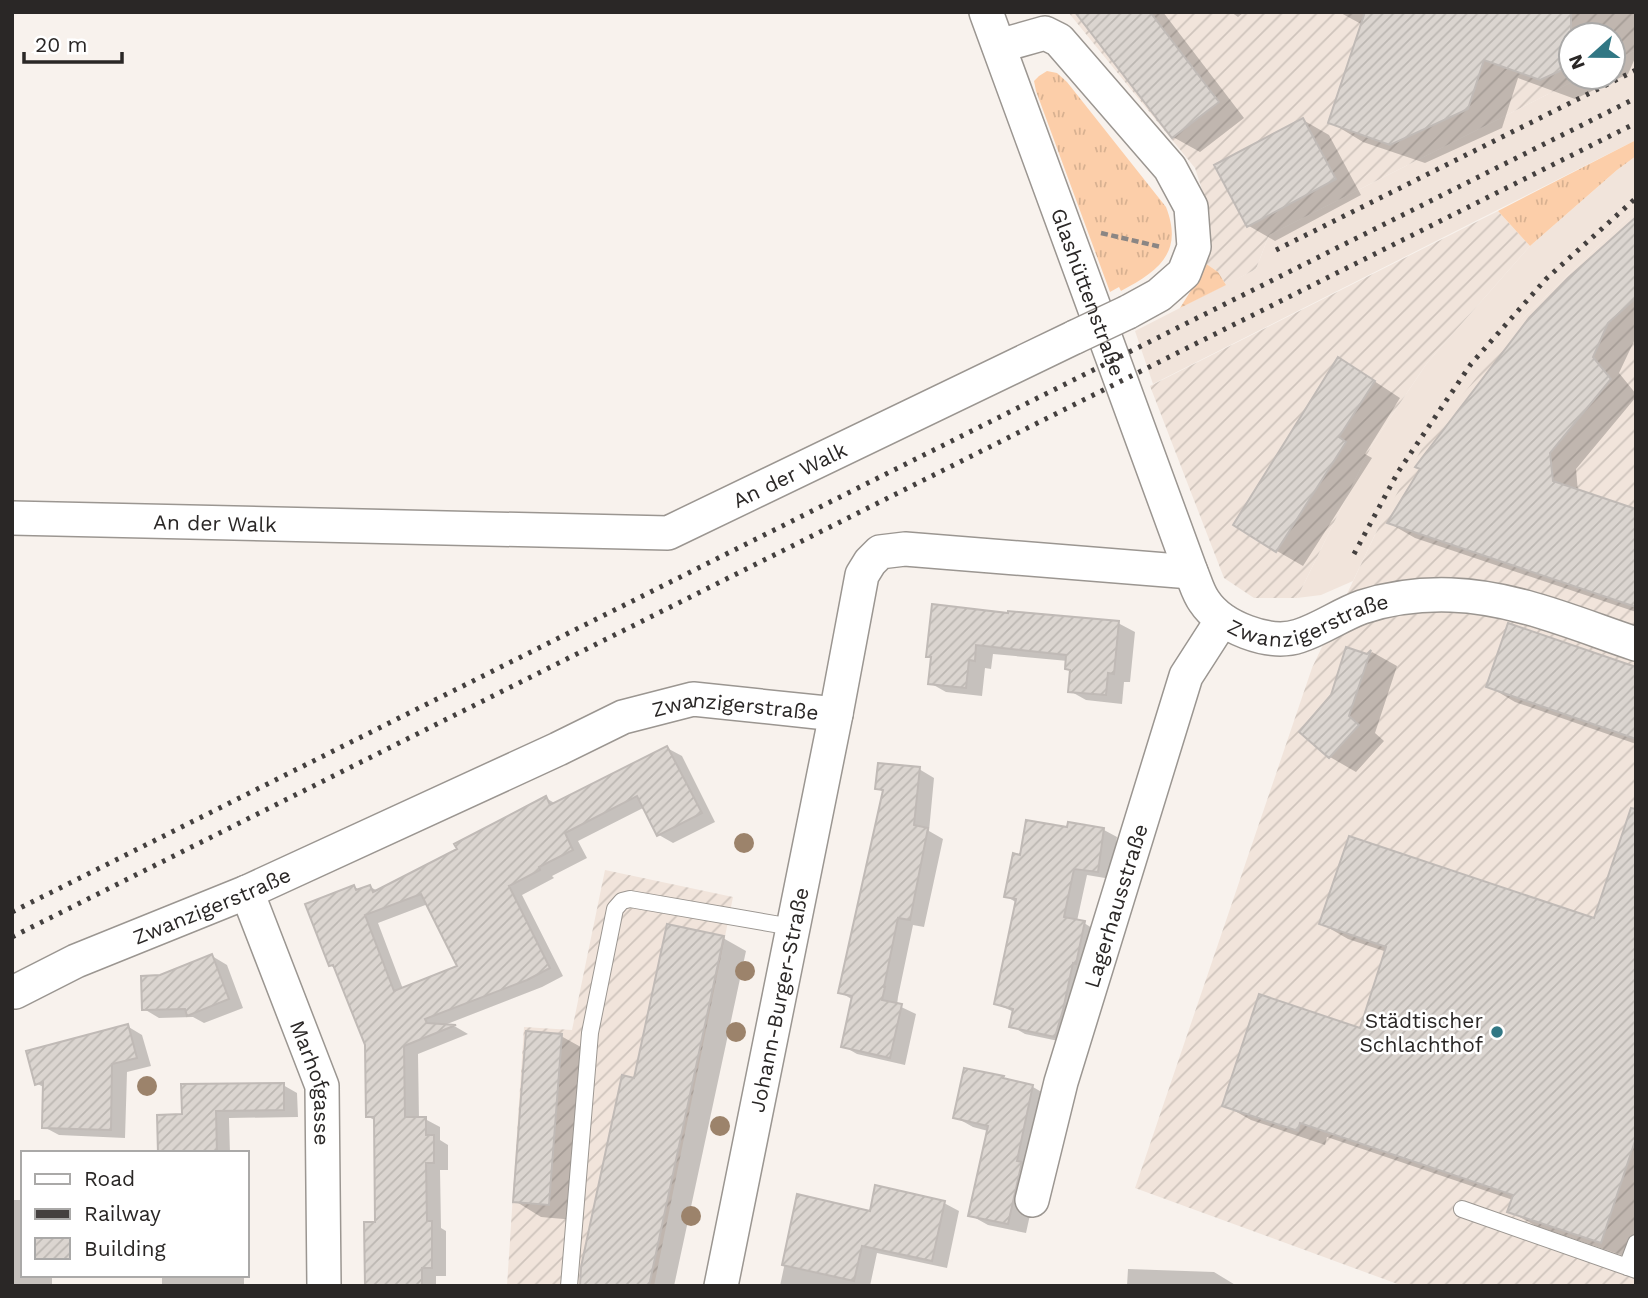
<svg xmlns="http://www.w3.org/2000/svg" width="1648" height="1298" font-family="'Work Sans',sans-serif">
  <defs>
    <pattern id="industrial-furrows" width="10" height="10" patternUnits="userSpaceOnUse" patternTransform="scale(1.75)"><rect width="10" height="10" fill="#f1e4db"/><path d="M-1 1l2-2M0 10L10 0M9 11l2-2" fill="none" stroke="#cfc4bc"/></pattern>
    <pattern id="grass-tufts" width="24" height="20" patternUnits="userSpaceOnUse" patternTransform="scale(1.75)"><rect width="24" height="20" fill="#fccea9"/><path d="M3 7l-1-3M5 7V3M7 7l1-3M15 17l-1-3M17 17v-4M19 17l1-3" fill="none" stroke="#d8b191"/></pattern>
    <pattern id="forest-crowns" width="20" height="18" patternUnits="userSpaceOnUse" patternTransform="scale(1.75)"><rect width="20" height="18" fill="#fccea9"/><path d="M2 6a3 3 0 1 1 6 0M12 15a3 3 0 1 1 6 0" fill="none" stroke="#d8b191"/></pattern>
    <pattern id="building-hatch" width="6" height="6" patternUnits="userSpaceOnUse" patternTransform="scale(1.75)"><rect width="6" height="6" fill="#dbd5d0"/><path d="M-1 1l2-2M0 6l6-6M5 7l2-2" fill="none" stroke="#bcb7b2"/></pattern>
  </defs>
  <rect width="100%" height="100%" fill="#f8f2ed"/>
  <path fill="#f1e4db" d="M1636 50V140L1153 384 1135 331 1256 269 1269 235 1582 77H1613V61Z
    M1636 156V210L1523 318 1381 522 1353 581 1321 595 1297 598 1372 445 1427 363 1530 246 1617 170Z"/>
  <path fill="url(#industrial-furrows)" d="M1068 12H1636V50L1613 61V35H1571V77H1582L1269 235 1256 269 1226 285 1218 272 1205 263 1210 244V214L1195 168Z
    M1636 210V1286H1403L1135 1188 1312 668 1381 522 1425 443 1523 318Z
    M1498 211 1530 246 1427 363 1372 445 1297 598H1254L1224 578 1150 386Z
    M605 870 733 897 654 1286H507L524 1027 572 1030Z"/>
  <path fill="url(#grass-tufts)" d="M1047 71 1057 73 1067 82 1166 207C1184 253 1158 271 1121 291L1119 287 1110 292 1036 91 1034 81 1039 76Z
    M1636 140V156L1617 170 1530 246 1498 211Z"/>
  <path fill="url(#forest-crowns)" d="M1205 263 1218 272 1226 285 1180 308 1195 284Z"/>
  <path fill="#0003" fill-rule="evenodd" d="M1078 12H1163L1244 118 1200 152 1173 137Z
    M1231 12H1244L1238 17Z
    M1339 12H1636V56L1628 74 1575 99 1518 78 1502 128 1425 163 1363 142 1330 122 1363 25ZM1571 35H1613V77H1571Z
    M1303 120 1329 135 1361 195 1275 241 1249 226Z
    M1636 220V337L1619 373 1636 394V397L1576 469 1578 492 1636 511V612L1415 538 1389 523Z
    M1365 375 1400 398 1365 454 1372 458 1303 566 1277 551Z
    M1009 615 1118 623 1135 632 1130 682H1124L1122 704 1086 700 1070 691 1072 671 1067 668 1068 661 993 654 991 669 985 668 982 696 946 692 930 683 933 659 928 656Z
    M1372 652 1397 666 1375 733 1384 741 1356 772 1330 757 1368 656Z
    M1636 669V744L1515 702 1488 686Z
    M667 748 682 756 715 822 673 843 659 835 645 807 578 841 587 858 552 876 554 878 522 895 563 976 542 987 442 1026 456 1027 468 1034 418 1054 419 1119H425L440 1127V1140L448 1145V1170H440L441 1228 446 1231V1276H436V1286H367L377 1223 376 1121 367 1116 366 1045 336 969 330 965 354 887 360 890 370 887 378 891 459 849 546 798 556 804ZM428 904 459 967 403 989 378 923Z
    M919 769 934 778 929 831 943 839 924 927 913 925 898 997 897 1005 916 1014 905 1065 857 1054 843 1046 853 1000 840 992 884 792 877 788Z
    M1069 824 1104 830 1117 837 1111 879 1087 875 1077 921 1084 923 1097 931 1068 1043 1025 1034 1011 1026 1014 1012 996 1004 1017 903 1006 896 1022 857 1069 829Z
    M1636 853V1232L1627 1257 1536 1226 1509 1211 1513 1200 1327 1137 1325 1145 1251 1120 1224 1105 1361 1030 1387 952 1348 939 1322 924 1595 921Z
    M723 938 746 951 674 1286H581L635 1080Z
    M212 956 227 965 243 1008 204 1023 193 1017 159 1018 144 1009 160 977Z
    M127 1026 142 1035 151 1066 127 1072 125 1138 59 1135 44 1127 45 1088 36 1083Z
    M561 1036 588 1051 575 1220 541 1217 515 1201Z
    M1003 1078 1009 1081 1033 1087 1050 1097 1039 1174 1026 1233 988 1225 970 1215 988 1131 973 1127 955 1117Z
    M283 1085 297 1093 298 1117 229 1118 230 1153H160L184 1116Z
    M799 1196 871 1213 944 1203 959 1211 947 1268 877 1253 870 1286H780Z
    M12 1200H23V1275H52V1286H12Z
    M1128 1269 1214 1272 1237 1286H1127Z
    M162 1275H244V1286H162Z"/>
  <path fill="url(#building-hatch)" stroke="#c0bab6" stroke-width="2" fill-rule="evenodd" d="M1075 12H1150L1219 102 1172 138Z
    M1365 12H1571V66L1540 80 1484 60 1468 109 1390 145 1328 123Z
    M1303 118 1336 179 1247 227 1214 165Z
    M1636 217V298L1608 323 1593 357 1611 379 1550 453 1553 481 1636 509V607L1387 523 1420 469 1415 467 1529 318 1568 278Z
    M1338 357 1375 381 1339 437 1346 442 1276 552 1233 525Z
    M932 604 1008 613V611L1119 621 1114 674 1108 673 1106 695 1068 692 1070 670 1065 669 1066 655 976 645 975 661 969 660 966 688 928 684 931 657H926Z
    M1508 623 1636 667V739L1486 687Z
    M1346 647 1367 654 1371 650 1349 716 1359 725 1329 758 1299 732 1331 695Z
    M667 746 702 813 657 836 637 796 565 833 573 850 539 867 540 870 509 886 550 968 527 980 425 1019 427 1023 456 1025 404 1046 405 1117H426V1135H434V1163H426L427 1221H432V1268H422V1286H365L364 1222H375L374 1117H366L365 1045 333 965 329 966 305 904 354 885 356 890 370 885 373 892 457 849 454 844 546 796 550 805ZM421 894 457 966 394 991 365 915Z
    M878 763 920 767 914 825 928 828 910 920 898 918 884 987H885L882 1000 902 1004 890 1058 841 1047 852 996 838 993 883 790 875 789Z
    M1631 808 1636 809V1138L1601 1243 1507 1212 1513 1195 1300 1123 1298 1131 1222 1106 1259 994 1360 1028 1386 947 1319 924 1349 836 1594 918Z
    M1026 820 1067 827 1068 822 1104 828 1098 872 1074 869 1064 917 1085 921 1076 964 1073 963 1063 1010 1055 1037 1009 1027 1013 1009 994 1004 1016 899 1004 897 1013 853 1020 855Z
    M667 924 724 936 649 1286H580L581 1267 622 1075 634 1078Z
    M212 954 229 999 187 1016 185 1009 142 1010 141 976 160 975Z
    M128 1024 137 1058 112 1064 111 1130 42 1128 43 1082 35 1085 26 1051Z
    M526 1031 562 1034 549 1205 513 1202Z
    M964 1068 1004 1076 1003 1078 1033 1085 1017 1161 1022 1162 1008 1224 968 1216 988 1126 953 1118Z
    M284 1083V1110L216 1111 217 1153H158L157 1115 182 1114 181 1084Z
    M875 1185 945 1201 932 1261 862 1246 854 1281 782 1265 797 1194 870 1211Z"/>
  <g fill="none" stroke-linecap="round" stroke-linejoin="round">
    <g stroke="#9b9691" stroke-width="18">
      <path id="lane" d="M1462 1209 1636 1270
        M1627 1267 1636 1243
        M569 1286 590 1033 615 909 622 901 630 899 792 927"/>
    </g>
    <g stroke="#9b9691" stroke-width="36">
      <g id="street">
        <path id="s1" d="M986 12 1191 572C1195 581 1198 593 1204 601 1221 627 1269 646 1299 636 1321 629 1340 615 1362 607 1390 598 1421 594 1451 595 1515 597 1576 624 1636 644"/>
        <path d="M999 46 1045 33 1059 40 1170 168 1191 207 1194 247 1184 273 1159 295 1128 312"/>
        <path id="s2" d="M12 518 668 533 1075 337"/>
        <path id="s3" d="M247 892 322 1086 324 1286"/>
        <path id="s4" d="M15 992 76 961 247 892 558 749 623 717 693 699 836 714"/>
        <path id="s5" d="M1032 1200 1061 1082 1186 676 1222 620"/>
        <path id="s6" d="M721 1286 836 714 862 575 870 562 880 552 905 549 1191 572"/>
      </g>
    </g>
    <path stroke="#8b8684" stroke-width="4.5" stroke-dasharray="7 3.5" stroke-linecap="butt" d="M1101 233 1161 247"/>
    <use href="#lane" stroke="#fff" stroke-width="16"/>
    <use href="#street" stroke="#fff" stroke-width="33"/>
    <path stroke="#44403f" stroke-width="5" stroke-dasharray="3.5 7" stroke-linecap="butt" d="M1276 250 1636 70
      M1354 554 1398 472 1471 364 1546 279 1636 198
      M12 912 1636 98
      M12 937 1636 123"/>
    <g stroke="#9b9691" stroke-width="36" stroke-linecap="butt">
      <path id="street-bridge" d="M1075 337 1128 312"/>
    </g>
    <use href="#street-bridge" stroke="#fff" stroke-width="33"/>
  </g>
  <g fill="#9c836b">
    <circle cx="744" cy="843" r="10"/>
    <circle cx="745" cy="971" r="10"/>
    <circle cx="736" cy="1032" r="10"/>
    <circle cx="147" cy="1086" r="10"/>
    <circle cx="720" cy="1126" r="10"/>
    <circle cx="691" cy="1216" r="10"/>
  </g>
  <circle fill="#317784" stroke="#fff" stroke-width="2.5" cx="1497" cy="1032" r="7"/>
  <g text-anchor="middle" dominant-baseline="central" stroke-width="5" stroke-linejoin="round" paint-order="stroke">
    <g font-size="21" fill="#2a2726" stroke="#fff">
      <text stroke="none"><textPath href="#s1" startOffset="298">Glashüttenstraße</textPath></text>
      <text stroke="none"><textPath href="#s2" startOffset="791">An der Walk</textPath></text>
      <text stroke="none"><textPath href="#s2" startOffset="203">An der Walk</textPath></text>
      <text stroke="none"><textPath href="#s1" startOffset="747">Zwanzigerstraße</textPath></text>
      <text stroke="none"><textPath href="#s4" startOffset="782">Zwanzigerstraße</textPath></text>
      <text stroke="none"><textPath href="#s4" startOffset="215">Zwanzigerstraße</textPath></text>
      <text stroke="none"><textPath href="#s5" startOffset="306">Lagerhausstraße</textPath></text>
      <text stroke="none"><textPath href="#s6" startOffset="292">Johann-Burger-Straße</textPath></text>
      <text stroke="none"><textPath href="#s3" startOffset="203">Marhofgasse</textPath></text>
    </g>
    <g font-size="21" fill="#2a2726" stroke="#fff" text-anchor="end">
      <text x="1483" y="1020">Städtischer<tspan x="1483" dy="24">Schlachthof</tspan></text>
    </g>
  </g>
  <rect width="1648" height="1298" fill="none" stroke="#2a2726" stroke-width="28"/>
  <rect x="21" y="1151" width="228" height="126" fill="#ffffff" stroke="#aaa9a8" stroke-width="2"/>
  <rect x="35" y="1174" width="35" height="10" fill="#ffffff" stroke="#aaa9a8" stroke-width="2"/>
  <text x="84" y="1186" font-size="21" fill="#2a2726">Road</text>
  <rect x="35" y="1209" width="35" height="10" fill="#44403f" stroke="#aaa9a8" stroke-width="2"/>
  <text x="84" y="1221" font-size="21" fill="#2a2726">Railway</text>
  <rect x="35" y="1238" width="35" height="21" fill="url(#building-hatch)" stroke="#aaa9a8" stroke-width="2"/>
  <text x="84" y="1256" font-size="21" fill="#2a2726">Building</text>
  <g transform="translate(1592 56) rotate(249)"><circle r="33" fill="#ffffff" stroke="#aaa9a8" stroke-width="2"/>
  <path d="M0-5L12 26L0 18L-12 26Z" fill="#317784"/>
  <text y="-10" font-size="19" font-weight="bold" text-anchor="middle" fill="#2a2726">N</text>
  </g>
  <path d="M24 52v10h98v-10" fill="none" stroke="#2a2726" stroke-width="3.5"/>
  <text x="35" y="52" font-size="21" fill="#2a2726" stroke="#ffffff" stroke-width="5" paint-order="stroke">20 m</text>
</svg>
